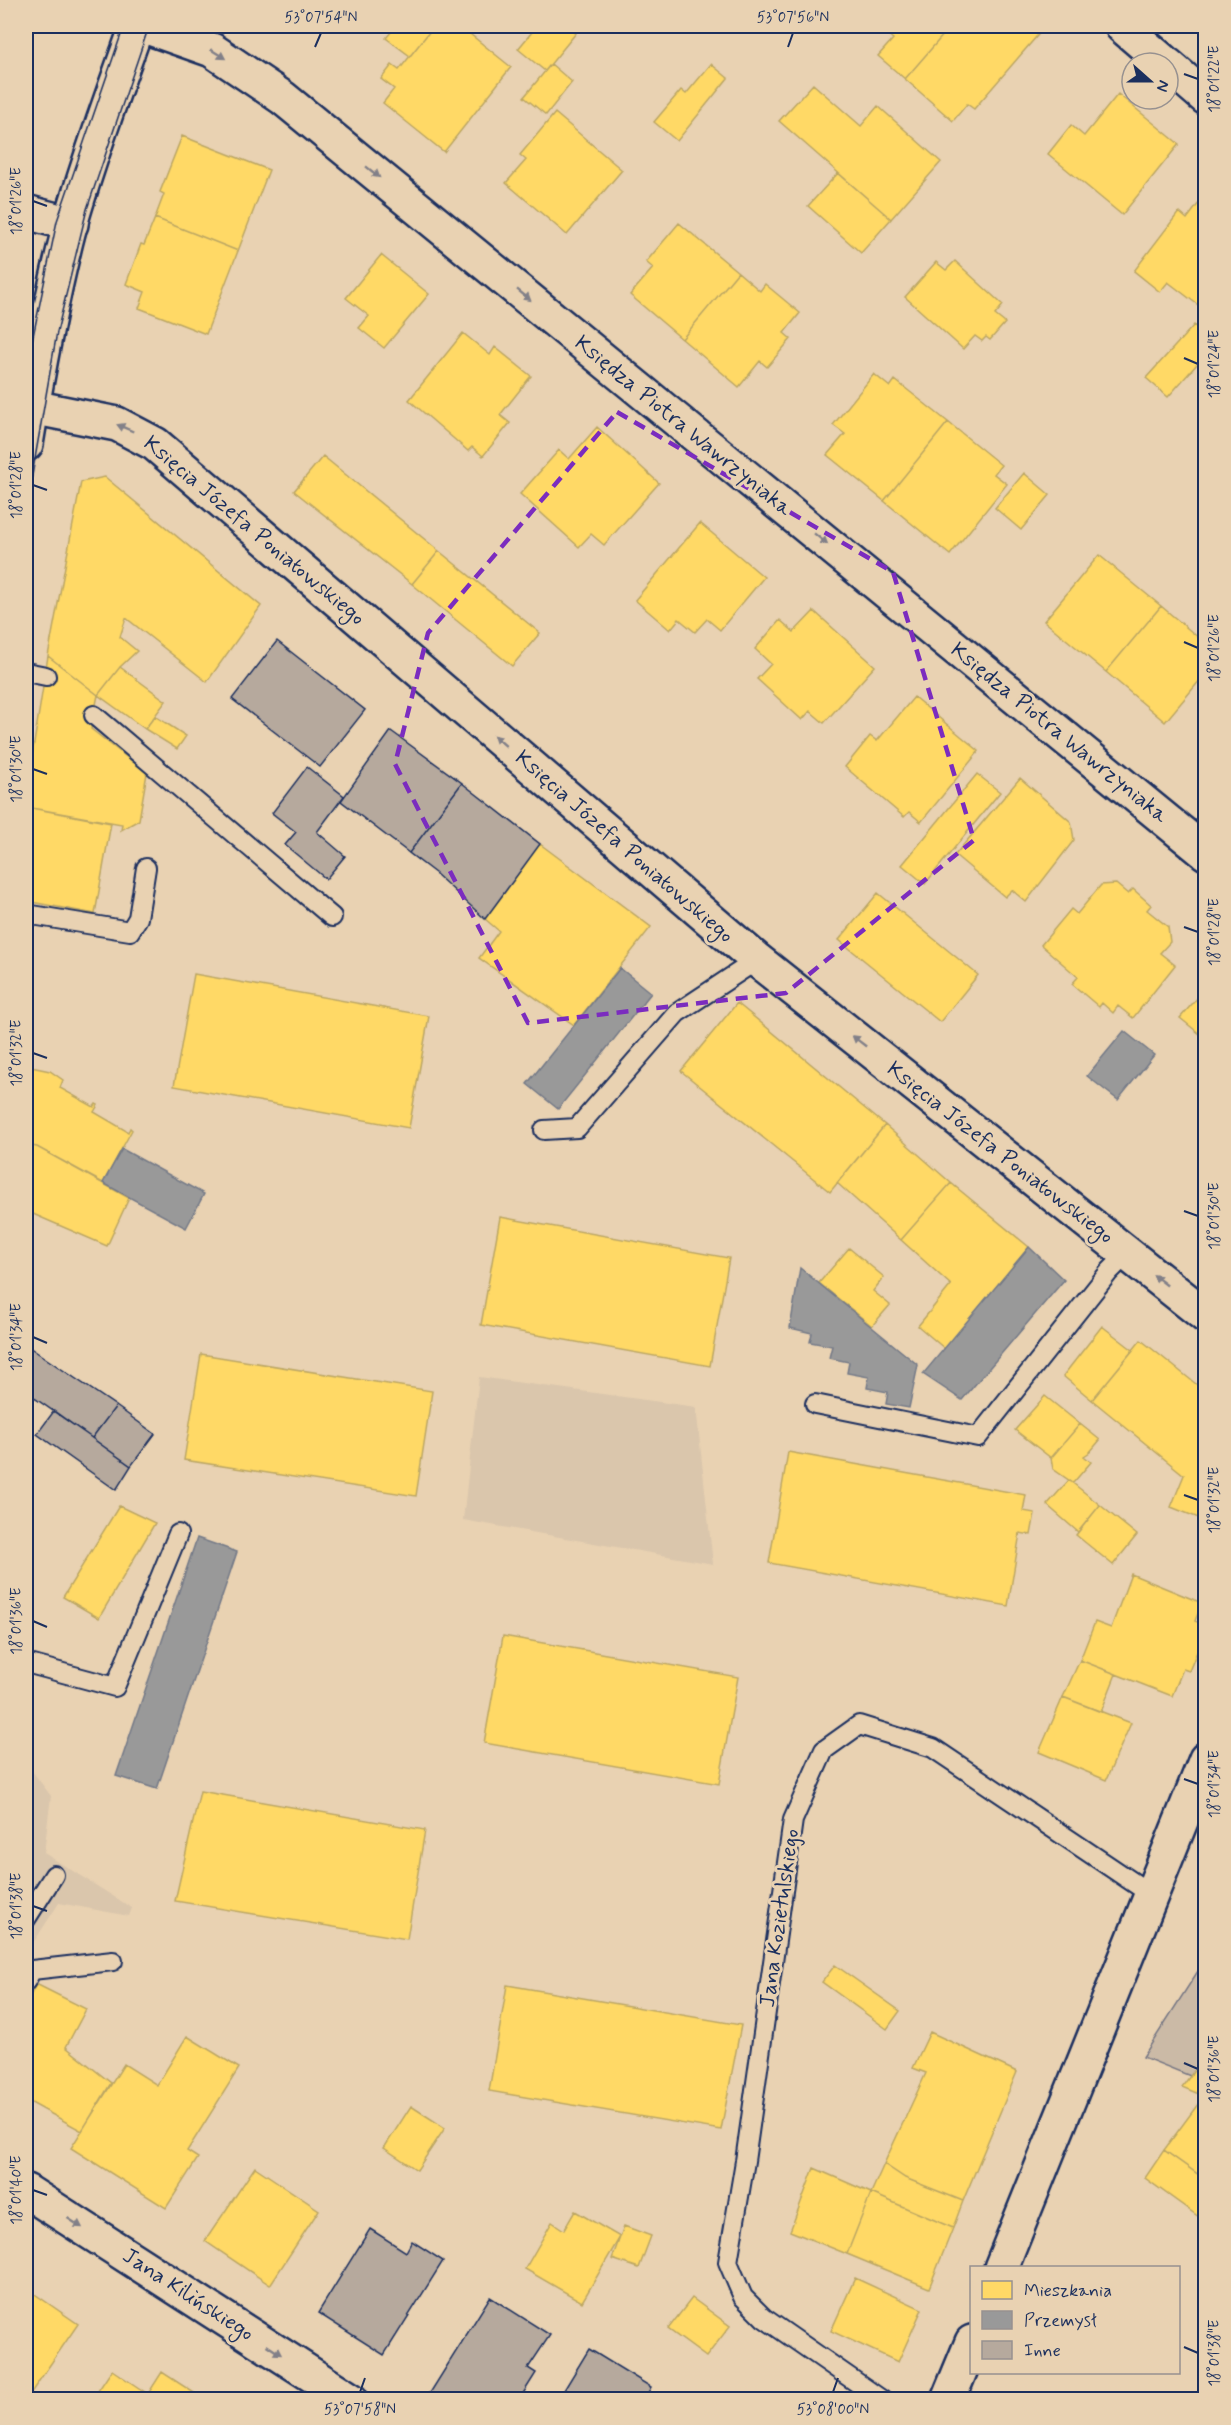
<svg xmlns="http://www.w3.org/2000/svg" width="1231" height="2425" font-family="Mynerve,sans-serif">
  <rect width="100%" height="100%" fill="#e9d2b2"/>
  <filter id="ink" filterUnits="userSpaceOnUse"><feTurbulence type="fractalNoise" baseFrequency=".0167" numOctaves="2"/><feDisplacementMap in="SourceGraphic" scale="12" xChannelSelector="R" yChannelSelector="G"/><feConvolveMatrix kernelMatrix="1 2 1 2 8 2 1 2 1" color-interpolation-filters="sRGB"/></filter>
  <g filter="url(#ink)">
    <path fill="#dac6ac" d="M479 1377 696 1407 713 1564 463 1520Z
      M26 1763 51 1796 44 1853 132 1908 129 1916 59 1903 26 1954Z"/>
    <path fill="#cbbaa6" stroke="#737482" stroke-width="1.5" d="M1205 1960V2082L1143 2057Z"/>
    <path fill="#ffd966" stroke="#bba664" stroke-width="1.5" d="M396 26H434L410 56 386 38Z
      M434 26H460L511 67 444 152 383 103 394 89 381 79 392 65 399 70Z
      M537 26H567L576 33 545 71 518 49Z
      M878 26H951L905 79 878 56 893 39Z
      M951 26H1039L1043 29 974 109 967 104 953 121 905 79Z
      M551 64 572 82 546 115 524 97Z
      M711 64 728 78 677 141 654 122 681 90 686 94Z
      M813 84 861 126 878 106 941 162 891 219 779 121Z
      M1118 94 1179 144 1122 215 1048 154 1071 125 1084 136Z
      M555 113 622 170 567 235 506 183 526 160 520 155Z
      M182 136 269 170 238 251 155 218 164 194 160 192Z
      M838 173 891 219 861 253 808 206Z
      M1202 199 1206 201V311L1168 282 1160 292 1134 271 1179 212 1187 219Z
      M155 218 238 251 206 334 139 308 145 292 126 284 141 244 144 245Z
      M679 223 738 272 682 339 630 295 653 268 646 262Z
      M381 255 429 294 384 348 359 328 369 316 346 298Z
      M955 261 1003 305 995 315 1005 323 990 340 986 337 982 341 975 336 963 349 905 297 936 262 946 270Z
      M738 272 760 291 765 284 800 313 784 333 791 339 767 367 760 361 739 387 682 339Z
      M1194 325 1206 336V354L1168 397 1146 378Z
      M463 333 490 355 495 347 531 376 500 415 510 423 483 456 472 447 468 451 409 400Z
      M874 374 890 387 895 380 948 422 884 501 827 455 845 434 833 425Z
      M948 422 1001 465 994 474 1007 484 950 555 884 501Z
      M597 427 659 483 604 545 591 534 579 547 520 494 559 450 569 459Z
      M323 456 439 551 412 584 294 491Z
      M1024 473 1050 495 1021 530 995 508Z
      M105 477 261 606 207 682 126 618 120 637 137 651 120 667 98 695 48 656 81 482Z
      M700 523 764 577 720 630 707 619 695 632 679 619 670 630 635 600Z
      M439 551 540 633 512 666 412 584Z
      M1099 555 1161 606 1106 672 1044 621Z
      M1161 606 1206 644V673L1165 722 1106 672Z
      M814 611 875 666 824 723 810 711 802 720 757 679 771 664 755 649 780 620 794 632Z
      M48 656 98 695 91 729 147 773 139 820 121 830 122 824 26 807V793Z
      M120 667 166 701 145 729 98 695Z
      M914 697 979 751 921 822 909 812 904 817 845 767 870 736 877 741Z
      M155 716 186 736 177 749 145 729Z
      M977 774 1000 792 925 884 902 865Z
      M1020 778 1071 822 1074 840 1026 902 1012 890 1005 897 955 855Z
      M26 807 111 823 95 914 26 901Z
      M540 844 651 927 574 1025 479 958 499 931 485 919Z
      M1116 884 1128 894 1133 889 1151 905 1147 910 1168 927 1170 942 1160 953 1175 965 1133 1018 1118 1006 1113 1013 1102 1003 1099 1007 1072 984 1078 977 1041 945 1071 909 1077 914 1101 885Z
      M878 893 978 975 940 1022 839 940Z
      M194 974 429 1016 409 1128 174 1086Z
      M1206 988V1039L1180 1018Z
      M737 1003 885 1125 830 1192 681 1071Z
      M26 1060V1066L50 1071 63 1080 60 1088 94 1107 96 1104 98 1105 94 1112 128 1132 130 1128 132 1130 103 1183 37 1147 26 1145Z
      M885 1125 951 1183 901 1240 837 1183Z
      M26 1145 37 1147 129 1198 107 1246 26 1211Z
      M951 1183 1029 1247 945 1349 918 1326 951 1285 901 1240Z
      M500 1217 729 1258 710 1366 481 1325Z
      M849 1248 884 1277 873 1291 890 1305 872 1326 819 1283Z
      M1102 1326 1133 1350 1092 1400 1063 1376Z
      M1141 1340 1206 1392V1521L1171 1507 1184 1475 1092 1400Z
      M201 1354 432 1391 416 1496 184 1460Z
      M1045 1396 1080 1424 1051 1458 1015 1430Z
      M1080 1424 1100 1440 1090 1452 1084 1456 1091 1462 1073 1483 1053 1469 1051 1458Z
      M788 1452 1026 1495 1023 1511 1035 1513 1031 1535 1020 1533 1008 1606 769 1563Z
      M1069 1480 1100 1505 1078 1532 1047 1505Z
      M1100 1505 1137 1535 1113 1565 1076 1535Z
      M119 1506 155 1523 99 1618 63 1597Z
      M1131 1574 1202 1603 1195 1621 1206 1625V1630L1189 1671 1183 1669 1172 1696 1080 1660 1095 1622 1111 1628Z
      M503 1636 738 1677 719 1784 484 1743Z
      M1080 1660 1116 1674 1101 1712 1063 1697Z
      M1063 1697 1131 1723 1106 1780 1039 1752Z
      M200 1791 425 1830 407 1939 175 1901Z
      M835 1965 900 2011 887 2029 822 1982Z
      M36 1984 86 2009 66 2047 111 2083 82 2131 26 2100V2005Z
      M507 1985 741 2025 721 2130 489 2091Z
      M930 2032 1017 2072 963 2201 905 2178 884 2164 926 2073 913 2068Z
      M187 2036 239 2068 187 2151 198 2158 166 2208 71 2148 124 2064 157 2085Z
      M1196 2068 1206 2075V2097L1182 2087Z
      M1204 2096 1206 2097V2180L1164 2150Z
      M411 2106 445 2128 417 2170 384 2148Z
      M1164 2150 1206 2180V2222L1145 2178Z
      M884 2164 905 2178 963 2201 953 2228 871 2193Z
      M255 2167 319 2210 270 2285 205 2241Z
      M814 2168 871 2193 847 2254 790 2231Z
      M871 2193 953 2228 929 2288 847 2254Z
      M575 2211 620 2237 582 2302 525 2269 552 2222 564 2230Z
      M624 2226 651 2236 639 2268 612 2259Z
      M855 2278 922 2309 898 2362 831 2331Z
      M26 2288 78 2324 26 2400Z
      M692 2298 730 2326 706 2357 668 2329Z
      M112 2370 148 2394 162 2372 205 2400H92Z"/>
    <path fill="#999" stroke="#737987" stroke-width="1.5" d="M620 968 651 993 558 1109 527 1084Z
      M1124 1031 1154 1055 1118 1100 1087 1076Z
      M122 1149 204 1194 186 1228 103 1183Z
      M1029 1247 1064 1280 962 1400 923 1374Z
      M800 1268 918 1365 909 1408 886 1404 888 1392 867 1388 869 1377 847 1373 849 1362 829 1358 832 1346 810 1342 812 1333 790 1328Z
      M197 1538 237 1552 157 1789 116 1776Z"/>
    <path fill="#b6a99d" stroke="#1b2f5e" stroke-width="1.5" d="M277 641 365 710 320 767 232 699Z
      M391 731 462 783 409 853 341 801Z
      M307 767 344 796 317 832 345 856 326 879 285 845 296 832 272 813Z
      M462 783 540 844 485 919 435 873 409 853Z
      M26 1345 116 1406 92 1438 26 1392Z
      M116 1406 155 1434 131 1466 92 1438Z
      M54 1411 131 1466 116 1490 37 1434Z
      M370 2229 406 2252 412 2241 443 2261 384 2355 318 2313Z
      M490 2297 550 2335 528 2368 536 2373 519 2400H440L430 2393Z
      M589 2349 651 2387 644 2400H558Z"/>
    <g fill="none" stroke-linecap="round" stroke-linejoin="round">
      <g stroke="#1b2f5e" stroke-width="22">
        <path id="service" d="M26 672 46 676
          M94 715 332 917
          M26 914 130 931 138 918 146 868
          M544 1130 577 1128 677 1013 757 960
          M815 1404 978 1437 1109 1272 1127 1254
          M26 1663 115 1687 178 1534
          M26 1919 54 1875
          M26 1981 32 1970 113 1961
          M882 2400 764 2318 743 2297 728 2262 745 2161 793 1820 824 1750 859 1725 933 1748 1152 1895"/>
      </g>
      <g stroke="#1b2f5e" stroke-width="38">
        <path id="minor" d="M144 26 212 50 283 98 1206 853
          M1122 26 1165 63
          M1168 65 1206 98
          M26 212 71 224
          M32 407 117 424 155 444 757 960 1206 1316
          M26 2191 351 2400
          M1001 2268 1206 1759
          M948 2400 972 2342"/>
      </g>
      <g stroke="#1b2f5e" stroke-width="38">
        <path id="tertiary" d="M26 444C38 370 51 297 70 225 89 157 114 91 137 26"/>
      </g>
      <use href="#service" stroke="#e9d2b2" stroke-width="18"/>
      <use href="#minor" stroke="#e9d2b2" stroke-width="33"/>
      <use href="#tertiary" stroke="#e9d2b2" stroke-width="33"/>
      <path stroke="#1b2f5e" stroke-width="1.5" d="M26 370 57 221 124 26
        M26 510 57 332 87 209 149 26"/>
    </g>
    <defs><path id="oneway-solid" d="M-6-.8H1V-3.2L6.5 0L1 3.2V.8H-6Z" transform="scale(1.5)"/></defs>
    <g fill="#828088">
      <use href="#oneway-solid" transform="translate(218 54) rotate(32)"/>
      <use href="#oneway-solid" transform="translate(373 172) rotate(39)"/>
      <use href="#oneway-solid" transform="translate(524 295) rotate(39)"/>
      <use href="#oneway-solid" transform="translate(125 428) rotate(-157)"/>
      <use href="#oneway-solid" transform="translate(821 539) rotate(39)"/>
      <use href="#oneway-solid" transform="translate(500 741) rotate(-139)"/>
      <use href="#oneway-solid" transform="translate(859 1041) rotate(-142)"/>
      <use href="#oneway-solid" transform="translate(1160 1280) rotate(-142)"/>
      <use href="#oneway-solid" transform="translate(75 2223) rotate(33)"/>
      <use href="#oneway-solid" transform="translate(274 2350) rotate(33)"/>
    </g>
  </g>
  <path fill="none" stroke="#7b2cbf" stroke-width="4.5" stroke-dasharray="12 8" stroke-linejoin="round" d="M617 412 893 572 974 840 786 993 528 1023 395 764 428 633Z"/>
  <path fill="none" stroke="#1b2f5e" stroke-width="2" d="M315 47 321 33M788 47 793 33M1184 74 1198 79M33 201 47 206M1184 358 1198 364M33 485 47 490M1184 642 1198 648M33 769 47 774M1184 927 1198 932M33 1053 47 1058M1184 1211 1198 1216M33 1337 47 1343M1184 1495 1198 1500M33 1621 47 1627M1184 1779 1198 1784M33 1906 47 1911M1184 2063 1198 2069M33 2190 47 2195M1184 2347 1198 2353M360 2392 365 2378M833 2392 838 2378"/>
  <g text-anchor="middle" dominant-baseline="central" stroke-width="6" stroke-linejoin="round" paint-order="stroke">
    <g font-size="22" fill="#1b2f5e" stroke="#e9d2b2">
      <text transform="translate(683 426) rotate(39)">Księdza Piotra Wawrzyniaka</text>
      <text transform="translate(254 531) rotate(40)">Księcia Józefa Poniatowskiego</text>
      <text transform="translate(1059 733) rotate(39)">Księdza Piotra Wawrzyniaka</text>
      <text transform="translate(624 847) rotate(41)">Księcia Józefa Poniatowskiego</text>
      <text transform="translate(1000 1153) rotate(38)">Księcia Józefa Poniatowskiego</text>
      <text transform="translate(780 1918) rotate(-82)">Jana Kozietulskiego</text>
      <text transform="translate(188 2295) rotate(33)">Jana Kilińskiego</text>
    </g>
  </g>
  <rect width="1231" height="2425" fill="none" stroke="#e9d2b2" stroke-width="66"/>
  <rect x="970" y="2266" width="210" height="108" fill="#e9d2b2" stroke="#979190" stroke-width="1.5"/>
  <rect x="982" y="2281" width="30" height="18" fill="#ffd966" stroke="#979190" stroke-width="1.5"/>
  <text x="1024" y="2296" font-size="18" fill="#1b2f5e">Mieszkania</text>
  <rect x="982" y="2311" width="30" height="18" fill="#999999" stroke="#979190" stroke-width="1.5"/>
  <text x="1024" y="2326" font-size="18" fill="#1b2f5e">Przemysł</text>
  <rect x="982" y="2341" width="30" height="18" fill="#b6a99d" stroke="#979190" stroke-width="1.5"/>
  <text x="1024" y="2356" font-size="18" fill="#1b2f5e">Inne</text>
  <g transform="translate(1150 81) rotate(111)"><circle r="28" fill="#e9d2b2" stroke="#979190" stroke-width="1.5"/>
  <path d="M0-4.5L10 22L0 15L-10 22Z" fill="#1b2f5e"/>
  <text y="-9" font-size="16" font-weight="bold" text-anchor="middle" fill="#1b2f5e">N</text>
  </g>
  <rect x="33" y="33" width="1165" height="2359" fill="none" stroke="#1b2f5e" stroke-width="2"/>
  <g font-size="15" text-anchor="middle" fill="#1b2f5e">
    <text x="321" y="22">53°07'54"N</text>
    <text x="793" y="22">53°07'56"N</text>
    <text transform="translate(1214 79) rotate(-90)" y="5">18°01'22"E</text>
    <text transform="translate(16 201) rotate(-90)" y="5">18°01'26"E</text>
    <text transform="translate(1214 364) rotate(-90)" y="5">18°01'24"E</text>
    <text transform="translate(16 485) rotate(-90)" y="5">18°01'28"E</text>
    <text transform="translate(1214 648) rotate(-90)" y="5">18°01'26"E</text>
    <text transform="translate(16 769) rotate(-90)" y="5">18°01'30"E</text>
    <text transform="translate(1214 932) rotate(-90)" y="5">18°01'28"E</text>
    <text transform="translate(16 1053) rotate(-90)" y="5">18°01'32"E</text>
    <text transform="translate(1214 1216) rotate(-90)" y="5">18°01'30"E</text>
    <text transform="translate(16 1337) rotate(-90)" y="5">18°01'34"E</text>
    <text transform="translate(1214 1500) rotate(-90)" y="5">18°01'32"E</text>
    <text transform="translate(16 1621) rotate(-90)" y="5">18°01'36"E</text>
    <text transform="translate(1214 1784) rotate(-90)" y="5">18°01'34"E</text>
    <text transform="translate(16 1906) rotate(-90)" y="5">18°01'38"E</text>
    <text transform="translate(1214 2069) rotate(-90)" y="5">18°01'36"E</text>
    <text transform="translate(16 2190) rotate(-90)" y="5">18°01'40"E</text>
    <text transform="translate(1214 2353) rotate(-90)" y="5">18°01'38"E</text>
    <text x="360" y="2414">53°07'58"N</text>
    <text x="833" y="2414">53°08'00"N</text>
  </g>
</svg>
